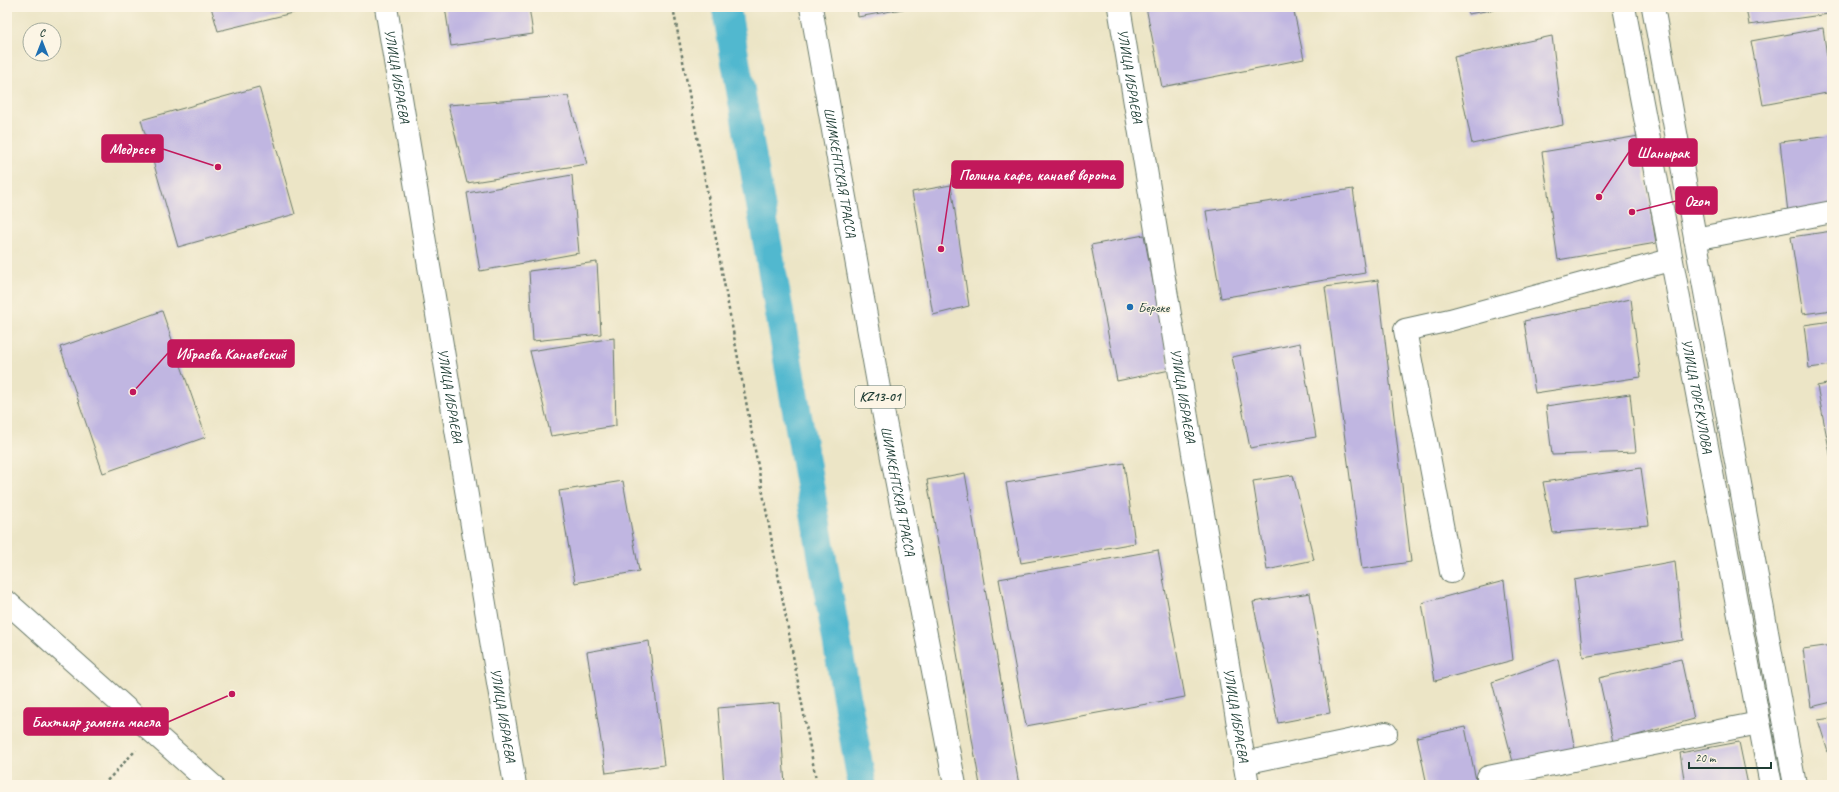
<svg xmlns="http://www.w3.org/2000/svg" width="1839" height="792" font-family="Caveat,sans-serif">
  <rect width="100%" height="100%" fill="#fcf5e5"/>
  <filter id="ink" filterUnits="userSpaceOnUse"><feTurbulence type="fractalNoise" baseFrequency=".025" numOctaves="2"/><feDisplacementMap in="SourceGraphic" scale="8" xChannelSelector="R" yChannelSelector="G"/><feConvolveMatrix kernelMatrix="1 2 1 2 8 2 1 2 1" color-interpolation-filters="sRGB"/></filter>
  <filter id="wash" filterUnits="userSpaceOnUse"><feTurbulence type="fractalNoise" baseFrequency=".012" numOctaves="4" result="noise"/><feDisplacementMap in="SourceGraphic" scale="16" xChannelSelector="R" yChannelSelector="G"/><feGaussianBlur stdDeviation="0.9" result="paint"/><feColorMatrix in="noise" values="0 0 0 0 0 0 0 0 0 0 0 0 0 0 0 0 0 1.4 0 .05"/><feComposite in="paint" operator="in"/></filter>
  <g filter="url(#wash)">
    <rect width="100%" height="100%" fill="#ece5c6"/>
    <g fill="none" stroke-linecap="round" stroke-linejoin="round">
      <path stroke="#51b8cf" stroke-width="29" d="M726 7 862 785"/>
    </g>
    <g id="blocks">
      <path fill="#c0b6e1" d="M211 7H313V8L218 31Z
        M445 7H529L533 34 451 46Z
        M857 7H908V8L858 17Z
        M1146 7H1293L1304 59 1162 87Z
        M1467 7H1502L1503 8 1468 14Z
        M1746 7H1828L1829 14 1749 25Z
        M1823 28 1832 92 1763 105 1751 41Z
        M1552 36 1563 125 1472 144 1454 57Z
        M259 87 295 214 178 247 141 120Z
        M568 96 587 164 467 183 448 105Z
        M1639 136 1656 243 1558 260 1542 152Z
        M1832 136V208L1788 213 1780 142Z
        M572 175 579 253 480 271 467 193Z
        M951 185 969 306 933 315 912 192Z
        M1353 189 1365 273 1221 298 1206 211Z
        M1832 231V310L1803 314 1791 237Z
        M1144 235 1170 370 1117 381 1091 245Z
        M597 262 601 334 533 341 529 271Z
        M1378 280 1411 562 1362 569 1325 287Z
        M1631 299 1641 377 1535 393 1524 321Z
        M162 311 206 437 103 473 60 347Z
        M1832 321V365L1809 368 1804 325Z
        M614 338 616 426 551 436 530 351Z
        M1300 343 1316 437 1250 448 1232 357Z
        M1832 383V459H1831L1817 386Z
        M1630 394 1636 452 1552 455 1546 406Z
        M1124 463 1135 543 1021 563 1006 483Z
        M1641 468 1649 525 1553 533 1543 482Z
        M965 473 1019 785H980L927 480Z
        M1293 475 1314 560 1267 570 1253 481Z
        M623 481 639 571 575 583 559 491Z
        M1158 550 1185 697 1026 726 999 579Z
        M1675 561 1683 640 1583 657 1574 580Z
        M1504 581 1513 660 1435 681 1422 603Z
        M1310 593 1330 713 1278 723 1253 602Z
        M649 641 664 765 606 773 587 652Z
        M1832 645V702L1811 707 1803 649Z
        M1558 659 1575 750 1513 762 1492 682Z
        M1681 659 1694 719 1613 742 1599 678Z
        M779 703 785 785H724L718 708Z
        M1832 718V765L1818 720Z
        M1465 727 1477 785H1427L1417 737Z
        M1739 742 1748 785H1685L1680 753Z"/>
    </g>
  </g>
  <g filter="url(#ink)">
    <use href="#blocks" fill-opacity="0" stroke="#677867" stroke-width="1"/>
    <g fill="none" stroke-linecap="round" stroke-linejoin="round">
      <g stroke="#677867" stroke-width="24">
        <g id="minor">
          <path id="s1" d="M386 7 515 785"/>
          <path id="s2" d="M1119 7 1248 785"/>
          <path id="s3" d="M1624 7 1771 785"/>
          <path d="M1653 7 1795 785"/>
          <path d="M1695 239 1832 212"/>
          <path d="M1451 572 1405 330 1450 320 1670 260"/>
          <path d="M1244 763 1386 733"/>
          <path d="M1488 777 1759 723"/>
        </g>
      </g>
      <g stroke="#677867" stroke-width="24">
        <g id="major">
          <path id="s4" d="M811 7 883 411 955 785"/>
          <path d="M7 602 212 785"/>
        </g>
      </g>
      <path stroke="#677867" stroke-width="2.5" stroke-dasharray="3 3" stroke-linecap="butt" d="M673 7 817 785
        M103 785 136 750"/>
      <use href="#minor" stroke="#fff" stroke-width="22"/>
      <use href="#major" stroke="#fff" stroke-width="22"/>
    </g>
  </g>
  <circle fill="#1f6fb2" stroke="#fcf5e5" stroke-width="1.5" cx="1130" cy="307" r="4"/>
  <g text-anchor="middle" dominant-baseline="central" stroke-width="3" stroke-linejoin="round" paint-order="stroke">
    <rect fill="#fcf5e5" stroke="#617469" stroke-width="1" x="855" y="386" width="50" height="22" rx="3"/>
    <g font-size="13" font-weight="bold" fill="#1f3d34">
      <text x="880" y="397">KZ13-01</text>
    </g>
    <g font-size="14" fill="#1f3d34" stroke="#fcf5e5">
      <text stroke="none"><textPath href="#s1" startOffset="70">УЛИЦА ИБРАЕВА</textPath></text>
      <text stroke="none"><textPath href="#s2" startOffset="70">УЛИЦА ИБРАЕВА</textPath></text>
      <text stroke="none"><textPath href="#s4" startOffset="168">ШИМКЕНТСКАЯ ТРАССА</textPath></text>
      <text stroke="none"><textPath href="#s1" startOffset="394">УЛИЦА ИБРАЕВА</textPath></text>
      <text stroke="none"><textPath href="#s2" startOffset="394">УЛИЦА ИБРАЕВА</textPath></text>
      <text stroke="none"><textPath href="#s3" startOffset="396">УЛИЦА ТОРЕКУЛОВА</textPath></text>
      <text stroke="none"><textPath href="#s4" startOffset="492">ШИМКЕНТСКАЯ ТРАССА</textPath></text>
      <text stroke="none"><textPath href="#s1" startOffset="718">УЛИЦА ИБРАЕВА</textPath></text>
      <text stroke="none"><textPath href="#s2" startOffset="718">УЛИЦА ИБРАЕВА</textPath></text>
    </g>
    <g font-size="14" fill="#1f3d34" stroke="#fcf5e5" text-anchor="start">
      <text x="1138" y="307">Береке</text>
    </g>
  </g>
  <path fill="none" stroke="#c2185b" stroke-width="1.5" d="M218 167L163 149M1599 197L1629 152M941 249L952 175M1632 212L1676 201M133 392L168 353M232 694L168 722"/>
  <g fill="#c2185b" stroke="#fcf5e5" stroke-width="1.5">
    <circle cx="218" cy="167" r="4"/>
    <circle cx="1599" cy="197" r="4"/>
    <circle cx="941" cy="249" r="4"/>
    <circle cx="1632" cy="212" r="4"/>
    <circle cx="133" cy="392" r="4"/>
    <circle cx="232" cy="694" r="4"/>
  </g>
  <g fill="#c2185b" stroke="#c2185b" stroke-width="1.5">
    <rect x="102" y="135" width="61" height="27" rx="4"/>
    <rect x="1629" y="139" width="68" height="27" rx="4"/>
    <rect x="952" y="161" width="171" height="27" rx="4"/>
    <rect x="1676" y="187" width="41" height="27" rx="4"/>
    <rect x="168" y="340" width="126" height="27" rx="4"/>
    <rect x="24" y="708" width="144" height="27" rx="4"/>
  </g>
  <g font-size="15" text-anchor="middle" font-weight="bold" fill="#fff">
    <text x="132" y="154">Медресе</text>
    <text x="1663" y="158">Шанырак</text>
    <text x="1037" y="180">Полина кафе, канаев ворота</text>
    <text x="1697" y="206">Ozon</text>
    <text x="231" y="359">Ибраева Канаевский</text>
    <text x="96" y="727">Бахтияр замена масла</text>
  </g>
  <rect width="1839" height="792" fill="none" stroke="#fcf5e5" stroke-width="24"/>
  <g transform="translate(42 42)"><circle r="19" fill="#fcf5e5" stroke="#a4ab9e"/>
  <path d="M0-3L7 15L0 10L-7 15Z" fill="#1f6fb2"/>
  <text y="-6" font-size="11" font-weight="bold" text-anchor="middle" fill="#1f3d34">С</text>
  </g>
  <path d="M1689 762v6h82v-6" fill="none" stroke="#1f3d34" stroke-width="2"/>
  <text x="1695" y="762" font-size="12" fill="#1f3d34" stroke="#fcf5e5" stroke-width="3" paint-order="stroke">20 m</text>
</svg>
